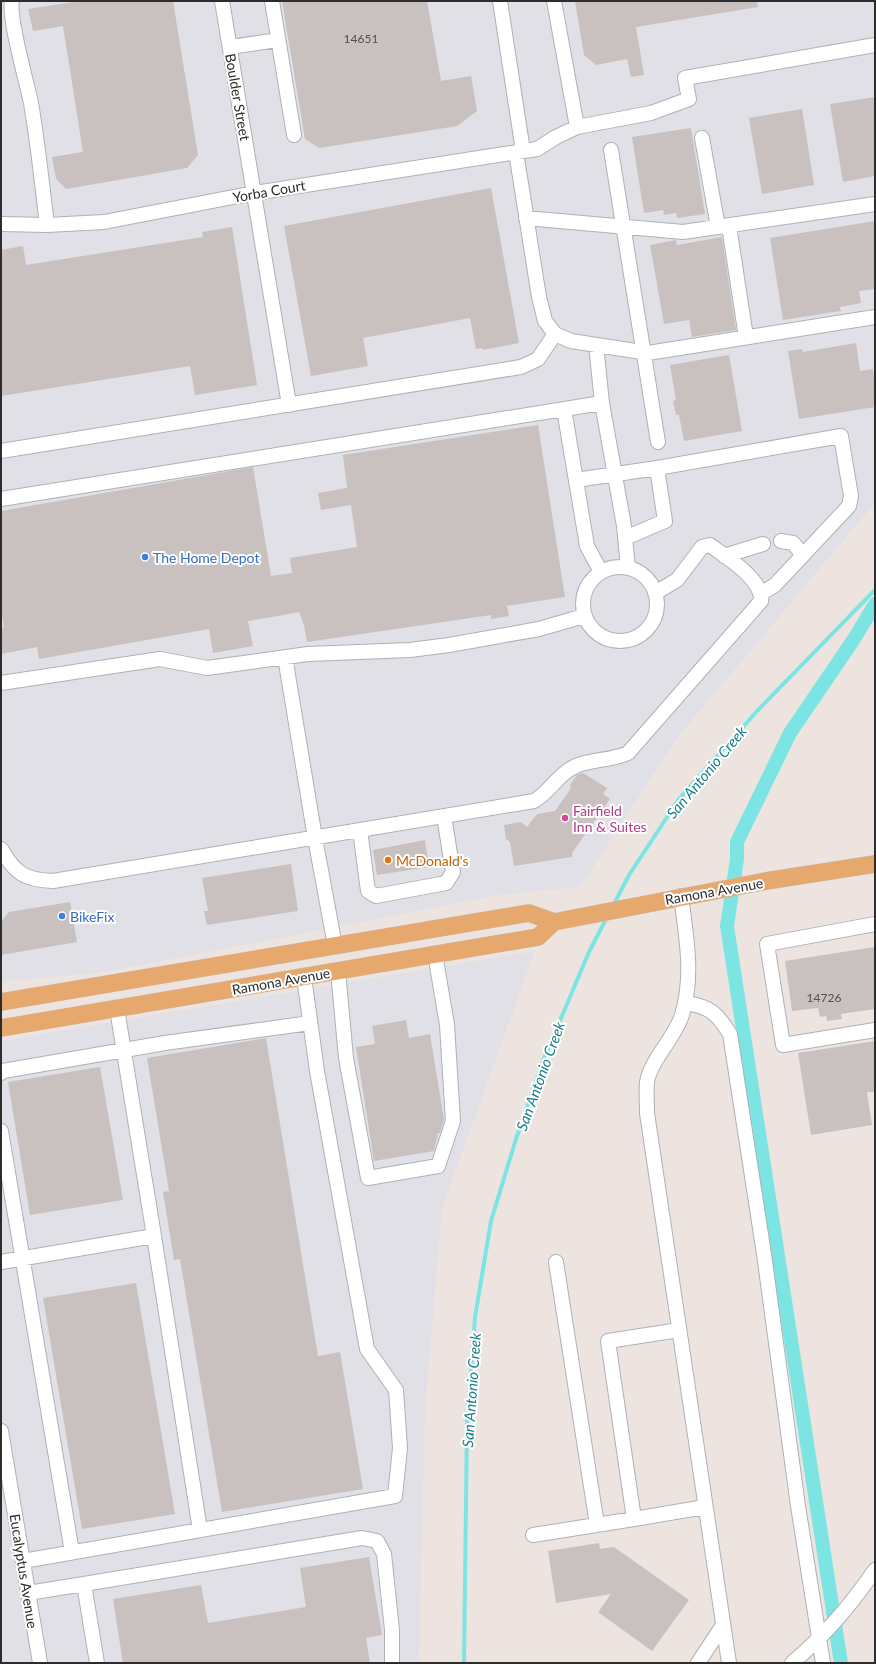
<svg xmlns="http://www.w3.org/2000/svg" width="876" height="1664" font-family="Lato,sans-serif">
  <rect width="100%" height="100%" fill="#ede4e0"/>
  <path fill="#e0e0e6" d="M1 1H875V503L678 737 580 887 499 895 105 972 1 982Z
    M535 951 442 1208 425 1410 419 1663H1V1041Z"/>
  <g fill="none" stroke-linecap="round" stroke-linejoin="round">
    <path stroke="#7ce5e4" stroke-width="4" d="M613 906 629 875 679 799 758 710 875 590
      M464 1663 467 1422 475 1317 491 1221 516 1139 545 1056 589 952 607 917"/>
    <path stroke="#7ce5e4" stroke-width="14" d="M841 1663 727 926 737 859V842L790 733 854 639 875 604"/>
  </g>
  <path fill="#c8c1bf" d="M80 1H173L198 155 187 168 66 189 56 179 52 157 83 152 63 26 33 31 28 9Z
    M282 1H427L441 81 471 76 477 111 457 126 319 148 305 139Z
    M575 1H757L758 7 636 27 644 75 631 77 627 59 596 65 584 55Z
    M875 97V176L843 182 830 104Z
    M802 109 814 185 762 194 749 118Z
    M691 128 705 214 677 218 676 213 664 215 663 210 644 213 632 137Z
    M491 188 519 343 483 350V348L476 349 470 318 363 338 368 366 311 376 284 226Z
    M875 221V289L859 291 861 303 840 307 841 311 783 320 770 238Z
    M232 227 257 385 195 395 190 366 1 396V250L23 246 26 265 203 237 202 232Z
    M722 237 736 330 692 337 689 320 664 324 650 245 676 240 677 245Z
    M856 343 860 371 873 369 875 384V407L799 419 788 351 802 349 803 352Z
    M729 355 742 431 684 441 679 415H676L673 401 676 400 670 365Z
    M538 425 565 597 507 606 509 616 491 619V615L307 642 304 625 299 612 278 616 248 621 253 646 213 653 209 629 39 659 37 647 1 654V628H4L1 608V511L253 467 271 576 292 573 290 558 357 547 351 505 321 510 318 493 347 488 343 455Z
    M583 773 607 788 603 794 610 799 572 853V857L514 866 510 842 506 839 504 825 521 822 527 827 537 814 555 811 571 788 570 785 577 775Z
    M425 840 429 867 377 875 373 850Z
    M291 864 298 911 207 925 204 911H208L202 878Z
    M70 902 77 942 1 955V922L9 912Z
    M875 947V1009L841 1014 842 1019 827 1021 826 1016 820 1017 818 1008 792 1011 785 961Z
    M406 1020 409 1038 430 1034 444 1120 440 1133H438L434 1151 374 1161 356 1047 375 1044 372 1026Z
    M266 1038 318 1356 340 1352 363 1489 222 1512 180 1259 174 1260 163 1192 169 1191 147 1058Z
    M875 1041V1092H867L872 1125 811 1135 798 1053Z
    M100 1067 123 1200 30 1215 8 1082Z
    M136 1283 175 1514 82 1529 43 1298Z
    M599 1543 600 1549 614 1547 689 1600 652 1651 598 1612 611 1594 556 1603 548 1551Z
    M369 1557 382 1635 366 1638 370 1663H123L113 1599 201 1585 208 1623 306 1607 300 1568Z"/>
  <g fill="none" stroke-linecap="round" stroke-linejoin="round">
    <g stroke="#acb2b7" stroke-width="16">
      <path id="minor" d="M12 1C8 17 27 83 31 103 38 144 42 184 47 225
        M222 1 289 405
        M272 1 294 135
        M500 1 523 151
        M554 1 577 127
        M230 47 278 40
        M702 138 718 227
        M611 150 658 442
        M516 152 539 297 545 321 555 334 571 341 648 353 875 317
        M526 218 683 232 875 204
        M1 224 47 225 104 222 254 193 537 149 556 137 577 127 651 113 689 99 685 78 875 45
        M729 226 746 337
        M596 345 602 403 624 526 628 568
        M564 409 587 546 601 572
        M1 451 521 367 538 359 555 334
        M657 468 841 436 851 496 849 506 775 585 762 593
        M576 480 657 468 665 521 625 538
        M1 499 602 403
        M781 541 793 543 803 555
        M724 556 763 544
        M583 604a37 37 0 1 1 74 0a37 37 0 1 1-74 0Z
        M285 657 315 838 335 946
        M1 683 160 659 207 668 308 654 410 650 449 645 539 629 584 616
        M360 830 368 891 376 896 446 883 453 872 444 816
        M1 849C15 874 26 880 53 881L534 801C550 792 557 775 574 767 589 759 611 761 628 753L761 601C763 579 726 557 710 545L702 547 677 580 655 593
        M681 896C686 936 694 975 682 1015 675 1038 651 1059 647 1082 646 1092 647 1103 647 1113L729 1663
        M875 924 767 944 783 1045 875 1030
        M338 971 346 1058 368 1178 438 1166 453 1121 447 1025 435 954
        M685 1003C709 1006 717 1013 730 1034L764 1254 798 1506 823 1663
        M1 1073 3 1071 165 1043 310 1023
        M1 1131 72 1552
        M154 1236 200 1530
        M1 1262 154 1236 117 1009
        M556 1262 597 1525
        M1 1431 40 1663
        M634 1519 705 1507
        M533 1535 634 1519 608 1341 679 1330
        M23 1561 395 1496 400 1448 396 1390 367 1349 317 1071 304 977
        M84 1584 362 1538 377 1541 384 1554 392 1630V1663
        M28 1593 84 1584 97 1663
        M698 1663 723 1625
        M792 1663C827 1633 849 1607 875 1570"/>
    </g>
    <g stroke="#c4c4c4" stroke-width="18">
      <path id="major" d="M1 1002 529 913 554 922 766 881 875 864
        M1 1028 538 937 554 922"/>
    </g>
    <use href="#minor" stroke="#fff" stroke-width="14"/>
    <use href="#major" stroke="#e6a86c" stroke-width="17"/>
  </g>
  <g fill="#3f7fe0" stroke="#fff" stroke-width="1.5">
    <circle cx="145" cy="557" r="4"/>
    <circle cx="62" cy="916" r="4"/>
  </g>
  <circle fill="#d1479c" stroke="#fff" stroke-width="1.5" cx="565" cy="818" r="4"/>
  <circle fill="#e8710a" stroke="#fff" stroke-width="1.5" cx="388" cy="860" r="4"/>
  <g text-anchor="middle" dominant-baseline="central" stroke-width="4" stroke-linejoin="round" paint-order="stroke">
    <g font-size="12" fill="#535151">
      <text x="361" y="38">14651</text>
      <text x="824" y="997">14726</text>
    </g>
    <g font-size="14" fill="#2c2c2c" stroke="#fff">
      <text transform="translate(238 97) rotate(80)">Boulder Street</text>
      <text transform="translate(269 191) rotate(-10)">Yorba Court</text>
      <text transform="translate(714 891) rotate(-10)">Ramona Avenue</text>
      <text transform="translate(281 981) rotate(-10)">Ramona Avenue</text>
      <text transform="translate(24 1571) rotate(81)">Eucalyptus Avenue</text>
    </g>
    <g font-size="14" fill="#366cbe" stroke="#fff" text-anchor="start">
      <text x="153" y="557">The Home Depot</text>
      <text x="70" y="916">BikeFix</text>
    </g>
    <g font-size="14" fill="#b23c85" stroke="#fff" text-anchor="start">
      <text x="573" y="810">Fairfield<tspan x="573" dy="16">Inn &amp; Suites</tspan></text>
    </g>
    <g font-size="14" fill="#c56008" stroke="#fff" text-anchor="start">
      <text x="396" y="860">McDonald's</text>
    </g>
    <g font-size="15" font-style="italic" fill="#187f87" stroke="#fff">
      <text transform="translate(706 772) rotate(-50)">San Antonio Creek</text>
      <text transform="translate(540 1076) rotate(-70)">San Antonio Creek</text>
      <text transform="translate(471 1390) rotate(-86)">San Antonio Creek</text>
    </g>
  </g>
  <rect width="876" height="1664" fill="none" stroke="#2c2c2c" stroke-width="4"/>
</svg>
